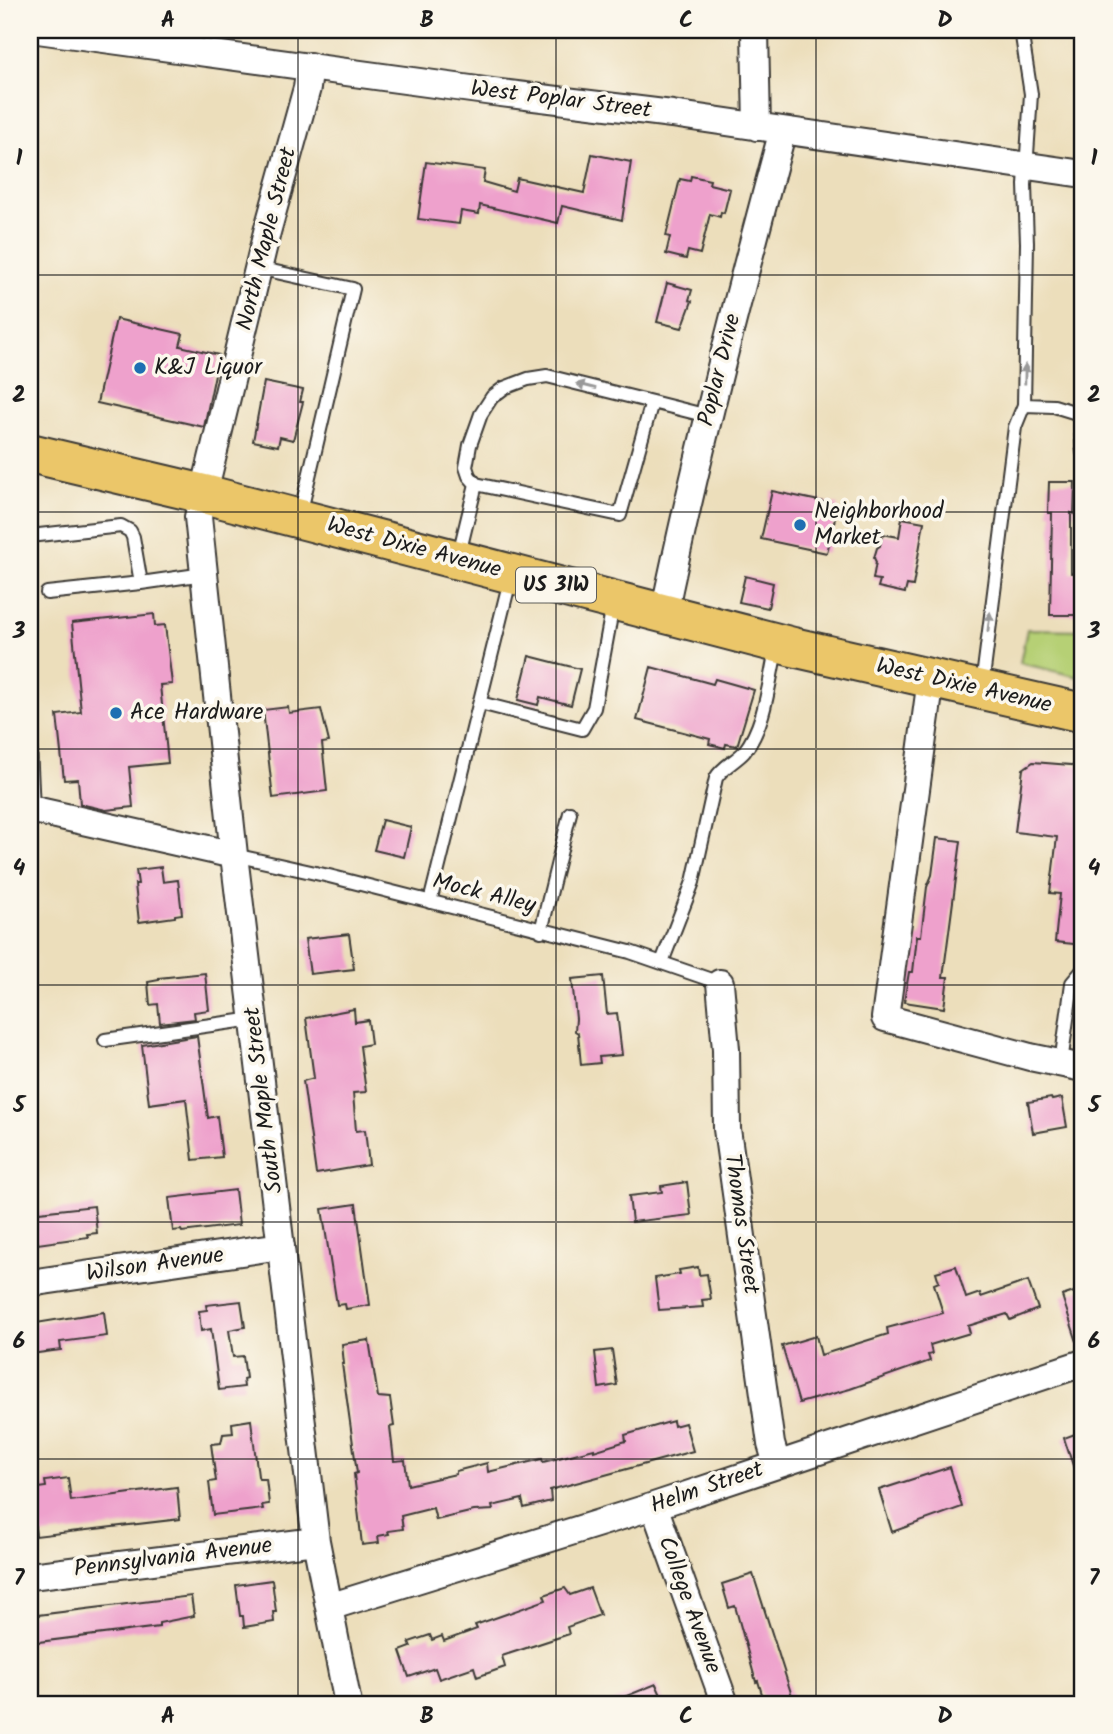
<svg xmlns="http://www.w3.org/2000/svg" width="1113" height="1734" font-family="Kalam,sans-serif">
  <rect width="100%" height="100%" fill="#fbf7ec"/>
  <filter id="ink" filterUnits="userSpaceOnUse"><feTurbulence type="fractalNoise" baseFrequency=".0143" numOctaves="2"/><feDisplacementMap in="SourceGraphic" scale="14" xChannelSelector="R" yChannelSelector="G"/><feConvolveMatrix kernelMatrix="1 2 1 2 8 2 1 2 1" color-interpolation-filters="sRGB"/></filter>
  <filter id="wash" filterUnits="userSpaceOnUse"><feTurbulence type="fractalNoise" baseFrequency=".00686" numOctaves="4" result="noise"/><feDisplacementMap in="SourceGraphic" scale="28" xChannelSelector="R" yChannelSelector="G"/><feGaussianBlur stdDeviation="1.57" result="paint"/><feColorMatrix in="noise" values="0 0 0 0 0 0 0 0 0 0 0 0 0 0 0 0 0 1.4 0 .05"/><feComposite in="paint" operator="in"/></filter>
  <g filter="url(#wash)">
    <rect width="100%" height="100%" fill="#ecdebb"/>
    <path fill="#b6d075" stroke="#697648" stroke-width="2" d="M1027 629 1083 630V678L1020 663Z"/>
    <g id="blocks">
      <path fill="#eea1cc" d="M592 154 631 162 622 220 562 206 558 223 480 205 479 214 461 211 459 224 418 219 426 162 485 170 483 182 514 191 517 178 584 193Z
        M691 176 710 180 709 184 730 189 724 213 721 212 720 217 710 214 700 254 688 251 686 259 666 254 670 237 666 236 680 179 690 181Z
        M667 283 692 290 689 300 692 301 682 328 657 322Z
        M116 319 183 334 180 346 219 355 204 427 97 403Z
        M264 382 303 390 300 402H303L293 440 280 437 278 446 253 441Z
        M1049 482H1075L1074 514 1071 513V573H1083V615H1050L1052 513H1048Z
        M772 491 838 505 827 553 761 539Z
        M902 518 924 522 913 586 907 585 905 593 878 587 880 580 873 579 876 562 874 558 877 548 880 546 882 534 899 537Z
        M745 576 773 583 768 608 739 602Z
        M154 614 155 626 165 625 172 684 160 685 168 763 129 767 133 807 106 810 80 804 78 779 64 780 57 715 81 712 72 623Z
        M529 656 580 669 571 705 540 697 538 705 518 700Z
        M651 667 713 684 715 679 754 690 737 746 726 744 725 748 709 744 710 739 637 720Z
        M288 707 289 713 321 709 329 742 322 743 327 791 273 798 263 710Z
        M1033 762 1083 766V945L1055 942 1060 894 1050 893 1057 837 1015 832 1023 769Z
        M382 820 411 827 404 857 374 850Z
        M937 838 961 841 943 977H948L944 1008 904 1002 909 972H913L917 936H921L927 887 932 875Z
        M161 867 163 882 178 880 182 914 175 915V917L139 922 135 884H138L136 870Z
        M349 934 354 969 310 974 305 939Z
        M205 973 209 1010 194 1012 195 1019 160 1023 158 1004 150 1005 148 982 159 980V978Z
        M603 976 607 1014 617 1013 622 1055 599 1057 600 1063 581 1065 578 1033 575 1031 576 1019 572 979Z
        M354 1009 355 1022 368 1020 371 1044 360 1046 366 1092 353 1093 356 1131 365 1130 369 1165 316 1174 303 1081 314 1078 306 1018Z
        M197 1036 208 1118 217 1116 222 1157 193 1160 186 1099 149 1104 142 1045Z
        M1051 1098 1052 1100 1062 1098 1067 1127 1033 1133 1028 1102Z
        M687 1182 691 1215 632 1222 629 1196 662 1192 661 1186Z
        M235 1190 239 1225 182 1232 181 1230 173 1231 169 1198Z
        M356 1204 370 1305 346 1309 345 1304 337 1305 322 1209Z
        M94 1206 97 1233 87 1234 88 1237 38 1244 37 1240 30 1241V1213Z
        M956 1266 966 1298 980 1293 981 1297 1028 1281 1038 1309 1010 1320 1007 1314 968 1326 970 1333 930 1345 932 1354 928 1355 930 1361 850 1389 799 1403 782 1346 816 1336 821 1355 888 1334 887 1328 943 1313 934 1284 939 1282 936 1272Z
        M698 1267 699 1275 707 1274 711 1299 702 1300 703 1307 659 1310 655 1278 680 1274 679 1270Z
        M1083 1289V1348H1079L1062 1296Z
        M241 1301 245 1327 229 1330 233 1357 243 1356 246 1378 243 1379 244 1387 219 1390 211 1329 201 1331 199 1311 207 1310 206 1305Z
        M104 1312 107 1336 60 1342 61 1350 30 1354V1324Z
        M369 1340 378 1397 390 1398 394 1426 390 1427 394 1461 405 1460 408 1485 456 1474V1471L487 1463 488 1472 542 1459 543 1462 594 1449V1451L626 1441 625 1435 673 1421 674 1426 685 1423 693 1451 550 1490 551 1501 524 1508 522 1499 492 1506 493 1510 474 1511 436 1520 433 1508 401 1516 403 1529 388 1531 389 1534 378 1536 379 1543 362 1545 354 1474 357 1473 342 1364H344L342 1344Z
        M612 1350 617 1385 599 1388 595 1352Z
        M251 1420 258 1476 259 1479H266L269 1504 262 1505 263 1509 213 1515 209 1482 216 1481 211 1444 221 1443 223 1434 233 1433 232 1423Z
        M1083 1431V1487H1080L1064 1438Z
        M950 1467 962 1507 892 1532 879 1490Z
        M68 1478 71 1501 177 1487 180 1519 36 1536 30 1489 46 1487 45 1481Z
        M753 1574 793 1699 778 1704H765L758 1681 756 1682 735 1606 729 1608 722 1584Z
        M272 1580 276 1612H273L274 1622 244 1627 243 1616H240L236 1585Z
        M565 1588 570 1595 590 1588 600 1615 567 1627 569 1634 502 1656 505 1667 477 1677 474 1667 439 1679 435 1668 409 1677 400 1651 411 1647 409 1642 430 1635 432 1640 442 1636 444 1641 477 1629 475 1625 546 1600 544 1595Z
        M191 1596 194 1616 159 1623V1627L30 1643V1616Z
        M656 1684 665 1704H607Z"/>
    </g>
  </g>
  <g filter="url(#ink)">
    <use href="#blocks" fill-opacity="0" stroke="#3b3934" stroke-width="2"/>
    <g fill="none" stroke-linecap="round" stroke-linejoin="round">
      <g stroke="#3b3934" stroke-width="16">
        <path id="lane" d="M258 268 353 289 300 515
          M1024 405 1054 406 1080 414 1083 452
          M476 484 469 476 466 467 470 445 481 414 492 397 504 388 528 379 547 376 652 402
          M30 536 121 526 130 531 133 537 141 583 204 574
          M458 558 476 484 620 515 652 402 708 416
          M47 593 141 583
          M982 686 1015 427 1024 405 1027 243 1025 185 1031 94 1021 30
          M480 703 582 729 594 708 613 605
          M30 746 33 810
          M234 855 329 876 630 952 720 983
          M430 902 511 576
          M541 931 570 813
          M662 962 693 882 716 778C723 766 735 762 744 752 766 725 769 679 777 646
          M105 1040 254 1019
          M1061 1063 1072 983 1083 970"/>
      </g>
      <g stroke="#3b3934" stroke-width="30">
        <path id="street" d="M38 30 493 92 672 114 1083 174
          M755 30 757 127
          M310 66 307 88 267 232 198 517 234 855 316 1541 348 1704
          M664 613C698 450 740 290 783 130
          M931 679 885 1018 1030 1057 1083 1068
          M30 809 234 855
          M720 983 726 1049 727 1129 771 1444 777 1464
          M30 1283 281 1246
          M654 1506 725 1704
          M30 1576 316 1541
          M329 1607 654 1506 1083 1363"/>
      </g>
      <g stroke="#3b3934" stroke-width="42">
        <path id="primary" d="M30 453 204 494 793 647 1083 713"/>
      </g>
      <use href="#lane" stroke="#fff" stroke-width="12"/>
      <use href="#street" stroke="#fff" stroke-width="26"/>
      <use href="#primary" stroke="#ebc669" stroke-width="38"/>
    </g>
    <defs><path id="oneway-solid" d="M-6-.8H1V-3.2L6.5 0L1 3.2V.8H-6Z" transform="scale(1.75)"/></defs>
    <g fill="#999">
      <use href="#oneway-solid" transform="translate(1025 374) rotate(-89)"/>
      <use href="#oneway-solid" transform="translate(586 386) rotate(-166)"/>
      <use href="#oneway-solid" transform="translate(989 622) rotate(-83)"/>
    </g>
  </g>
  <path fill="none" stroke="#1c1c1c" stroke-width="2" stroke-opacity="0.55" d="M298 30V1704M556 30V1704M816 30V1704M30 275H1083M30 512H1083M30 749H1083M30 985H1083M30 1222H1083M30 1459H1083"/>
  <g fill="#1f6fb2" stroke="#fbf7ec" stroke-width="2.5">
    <circle cx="140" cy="368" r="7"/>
    <circle cx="800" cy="525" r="7"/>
    <circle cx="116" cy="713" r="7"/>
  </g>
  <g text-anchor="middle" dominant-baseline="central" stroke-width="7" stroke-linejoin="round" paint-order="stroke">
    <rect fill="#fbf7ec" stroke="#5f5e5a" stroke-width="2" x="516" y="567.5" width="80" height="35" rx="5"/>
    <g font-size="21" font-weight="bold" fill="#1c1c1c">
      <text x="556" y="585">US 31W</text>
    </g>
    <g font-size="23" fill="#1c1c1c" stroke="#fbf7ec">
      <text transform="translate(561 100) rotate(7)">West Poplar Street</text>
      <text transform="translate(267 239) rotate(-76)">North Maple Street</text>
      <text transform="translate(720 370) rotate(-76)">Poplar Drive</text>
      <text transform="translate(414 548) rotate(15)">West Dixie Avenue</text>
      <text transform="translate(964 686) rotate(13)">West Dixie Avenue</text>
      <text transform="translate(484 894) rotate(14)">Mock Alley</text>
      <text transform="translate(264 1100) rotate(-97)">South Maple Street</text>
      <text transform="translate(741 1224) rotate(82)">Thomas Street</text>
      <text transform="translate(155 1265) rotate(-8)">Wilson Avenue</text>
      <text transform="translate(707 1488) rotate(-19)">Helm Street</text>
      <text transform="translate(173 1558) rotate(-7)">Pennsylvania Avenue</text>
      <text transform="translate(689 1605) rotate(70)">College Avenue</text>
    </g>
    <g font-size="23" fill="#1c1c1c" stroke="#fbf7ec" text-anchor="start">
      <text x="154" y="368">K&amp;J Liquor</text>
      <text x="814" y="512">Neighborhood<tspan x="814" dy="26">Market</tspan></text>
      <text x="130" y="713">Ace Hardware</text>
    </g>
  </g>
  <rect width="1113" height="1734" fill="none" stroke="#fbf7ec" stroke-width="77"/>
  <rect x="38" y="38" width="1036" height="1658" fill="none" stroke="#1c1c1c" stroke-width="2.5"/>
  <g font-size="23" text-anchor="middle" font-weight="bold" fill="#1c1c1c">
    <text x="168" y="27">A</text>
    <text x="427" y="27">B</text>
    <text x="686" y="27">C</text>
    <text x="945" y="27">D</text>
    <text x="19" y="165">1</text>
    <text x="1094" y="165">1</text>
    <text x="19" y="402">2</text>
    <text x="1094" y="402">2</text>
    <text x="19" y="638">3</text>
    <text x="1094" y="638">3</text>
    <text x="19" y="875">4</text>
    <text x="1094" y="875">4</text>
    <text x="19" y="1112">5</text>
    <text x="1094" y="1112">5</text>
    <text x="19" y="1348">6</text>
    <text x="1094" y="1348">6</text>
    <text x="19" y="1585">7</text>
    <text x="1094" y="1585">7</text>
    <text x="168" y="1723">A</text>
    <text x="427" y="1723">B</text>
    <text x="686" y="1723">C</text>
    <text x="945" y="1723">D</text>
  </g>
</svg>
